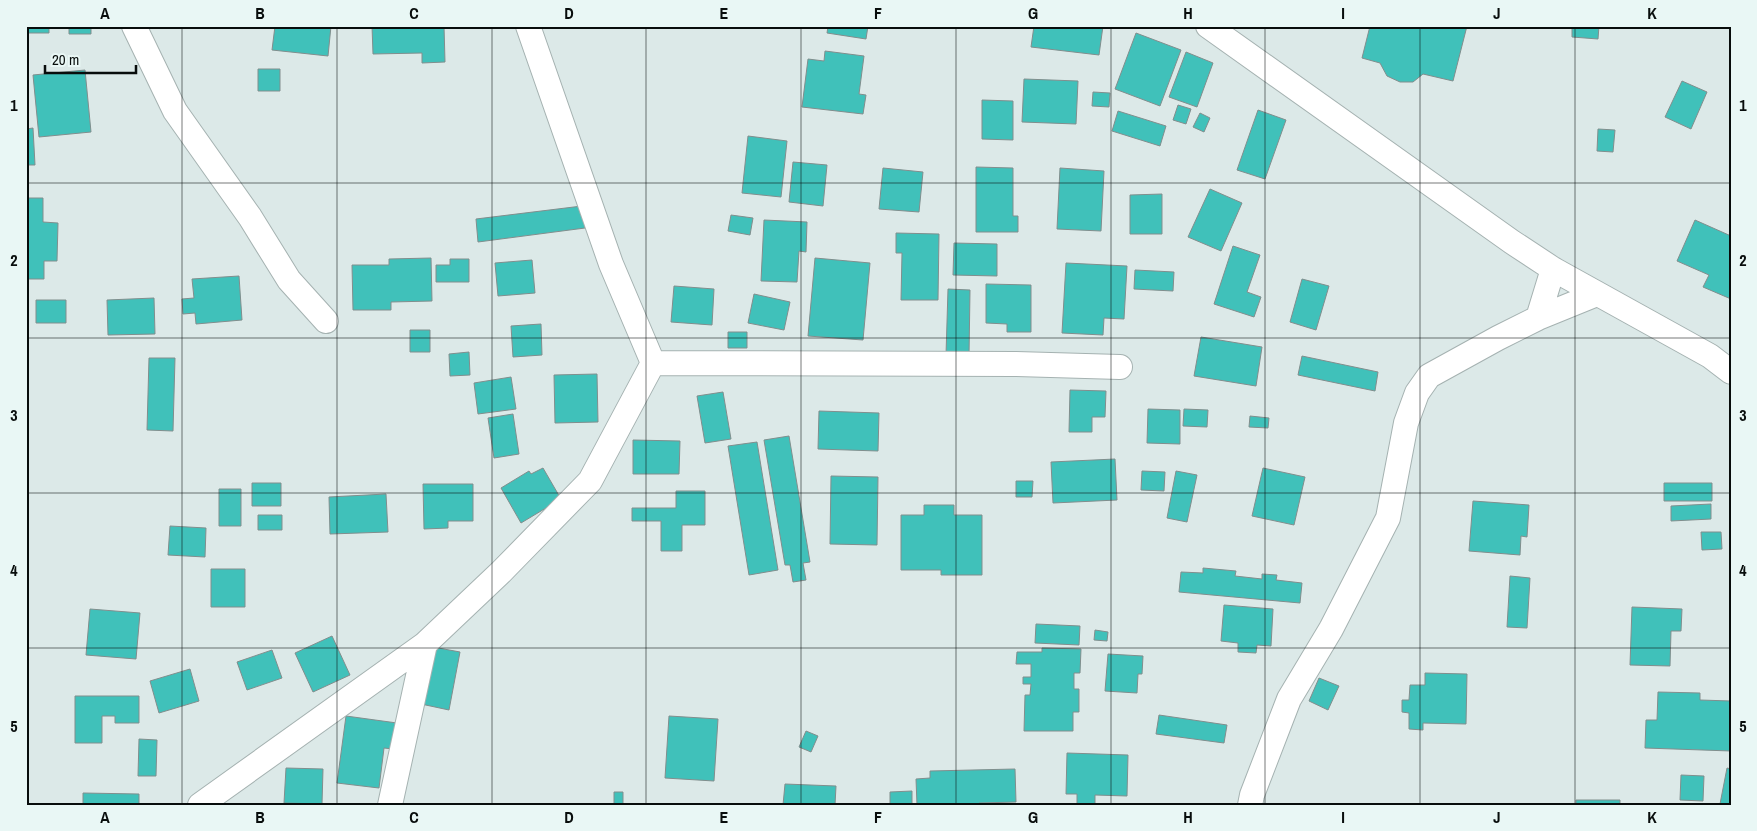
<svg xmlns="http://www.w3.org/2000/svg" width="1757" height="831" font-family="'Archivo Narrow',sans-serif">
  <rect width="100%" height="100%" fill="#dce9e8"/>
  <path fill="#40c1ba" stroke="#818e8d" d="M26 26H49V33H26Z
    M69 26H106V28H91V34H69Z
    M275 26H331L328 56 272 50Z
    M372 26H444L445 62 422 63V53L373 54Z
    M828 26H868L866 39 827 33Z
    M1034 26H1103L1099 55 1031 47Z
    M1370 26H1467L1453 81 1423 74 1413 82H1400L1387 76 1380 63 1362 58Z
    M1572 26H1599L1598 39 1572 37Z
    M1136 33 1181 50 1160 106 1115 89Z
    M825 51 864 56 859 94 866 95 863 114 802 107 808 59 824 61Z
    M1186 52 1213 63 1197 107 1169 97Z
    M258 69H280V91H258Z
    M85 70 91 132 39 137 33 75Z
    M1024 79 1078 81 1076 124 1022 122Z
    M1682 81 1707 92 1691 129 1665 117Z
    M1093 92 1110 93 1109 107 1092 106Z
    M982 100 1013 101V140L982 139Z
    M1178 105 1191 109 1186 124 1173 120Z
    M1258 110 1286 120 1265 179 1237 170Z
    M1118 111 1166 126 1160 146 1112 131Z
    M1200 113 1210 118 1204 132 1193 127Z
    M33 128 35 165H26V129Z
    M1598 129 1615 130 1613 152 1597 151Z
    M748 136 787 141 781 197 742 193Z
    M793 162 827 165 823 206 789 202Z
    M976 167 1013 168V216H1018V232H976Z
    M883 168 923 172 919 212 879 209Z
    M1060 168 1104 171 1101 231 1057 229Z
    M1210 189 1242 203 1221 251 1188 237Z
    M1162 194V234H1130V195Z
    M26 198H43V222L58 223 57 261H44V279H26Z
    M582 206 585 228 478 242 476 219Z
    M731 215 753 218 750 235 728 231Z
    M764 220 807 222 806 252 799 251 797 282 761 281Z
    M1695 220 1731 236V299L1703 287 1709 275 1677 261Z
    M896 233 939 234 938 300H901L902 253H896Z
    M954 243 997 244V276L953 275Z
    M1233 246 1260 255 1247 292 1261 297 1254 317 1214 304Z
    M431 258 432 301 391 302V310H353L352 265H389V259Z
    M815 258 870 263 863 340 808 336Z
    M450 259H469V282H436V265H450Z
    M532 260 535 293 498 296 495 263Z
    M1066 263 1127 266 1124 319 1104 318 1103 335 1062 333Z
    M1135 270 1174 272 1173 291 1134 289Z
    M239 276 242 320 196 324 195 313 183 314 182 299 194 298 192 279Z
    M1302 279 1329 286 1316 330 1290 322Z
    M986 284 1031 285V332H1007V324L986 323Z
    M674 286 714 289 712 325 671 322Z
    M948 289 970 290 969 356 946 355Z
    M754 294 790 302 784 330 748 323Z
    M154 298 155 334 108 335 107 300Z
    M36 300H66V323H36Z
    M541 324 542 355 513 357 511 326Z
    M410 330H430V352H410Z
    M728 332H747V348H728Z
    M1201 337 1262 347 1256 386 1194 376Z
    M469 352 470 375 450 376 449 354Z
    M1302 356 1378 372 1375 391 1298 375Z
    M149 358H175L173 431 147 430Z
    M597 374 598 422 555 423 554 375Z
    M511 377 516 409 478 414 474 383Z
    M1070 390 1106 391 1105 417H1092V432H1069Z
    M723 392 731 439 705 443 697 396Z
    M1148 409 1180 410V444L1147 443Z
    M1184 409 1208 410 1207 427 1183 426Z
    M819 411 879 413 878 451 818 449Z
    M513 414 519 454 494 458 488 418Z
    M1250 416 1269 418 1268 428 1249 427Z
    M789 436 810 562 803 563 806 580 793 582 790 565H785L764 440Z
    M633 440 680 441 679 474H633Z
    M757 442 778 570 749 575 728 446Z
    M1115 459 1117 500 1053 503 1051 462Z
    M543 468 561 499 521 523 501 488 529 471 531 474Z
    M1263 468 1305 477 1294 525 1252 516Z
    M1142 471 1165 472 1164 491 1141 490Z
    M1176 471 1197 475 1187 522 1167 518Z
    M831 476 878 477 877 545 830 544Z
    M1016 481H1033L1032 497H1016Z
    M252 483H281V506H252Z
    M1664 483H1712V501H1664Z
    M423 484H473V521H448V528L424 529Z
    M219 489H241V526H219Z
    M676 491H705V525H682V551H661V521H632V508H676Z
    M386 494 388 532 330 534 329 497Z
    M1473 501 1529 505 1527 537 1521 536 1520 555 1469 551Z
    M1711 504V519L1671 521V506Z
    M924 505H954V515H982V575H941V570H901V515H924Z
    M258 515H282V530H258Z
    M170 526 206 528 205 557 168 555Z
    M1701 532H1721L1722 549 1702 550Z
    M1203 568 1236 571 1235 576 1262 579V574L1277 575 1276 580 1302 583 1300 603 1179 592 1181 572 1203 573Z
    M211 569H245V607H211Z
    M1510 576 1530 578 1527 628 1507 627Z
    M1224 605 1273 609 1271 646 1257 645 1256 653 1238 652V643L1221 641Z
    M1632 607 1682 609 1681 631H1671L1670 666 1630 665Z
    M90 609 140 613 136 659 86 655Z
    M1036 624 1080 626 1079 645 1035 643Z
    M1095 630 1108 632 1107 641 1094 640Z
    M332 636 350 675 313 692 295 653Z
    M433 647 460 652 449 710 421 704Z
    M1042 648 1081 649 1080 673H1074V689H1079V712H1073V731H1024L1025 695H1030L1031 684H1023V677H1031V664H1016L1017 652H1042Z
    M272 650 282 678 247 690 237 662Z
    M1108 654 1143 656 1142 674H1138L1137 693 1105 691Z
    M190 669 199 701 159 713 150 681Z
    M1425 673 1467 674 1466 724 1423 723V730L1409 729V713L1402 712V700H1409L1410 685H1425Z
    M1319 678 1339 686 1328 710 1309 701Z
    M1658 692 1700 693V700L1731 701V751L1645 748 1646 720H1657Z
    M75 696H139V723H115V716H102V743H75Z
    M1159 715 1227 725 1224 743 1156 734Z
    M346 716 397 723 393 749 384 748 379 788 337 783Z
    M669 716 718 719 714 781 665 778Z
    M806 731 818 736 811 752 799 747Z
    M139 739 157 740 156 776H138Z
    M1067 753 1128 755 1127 796 1095 795V805H1077V794H1066Z
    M286 768 323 769 322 804 284 803Z
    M1727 768 1731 769V805L1720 804Z
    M1015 769 1016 802 979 803V805H917L916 779 930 778V771Z
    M1681 775 1704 776 1703 801 1680 800Z
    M785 784 836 786 835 805H783Z
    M912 791V805H890V792Z
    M614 792H623V805H614Z
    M83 793 139 794V805H83Z
    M1576 800H1620V805H1576Z"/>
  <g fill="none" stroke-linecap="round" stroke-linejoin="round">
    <g stroke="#a5b2b1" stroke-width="26">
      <path id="street" d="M134 26 175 111 250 217 289 280 326 321
        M1208 26 1512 242 1553 269 1710 356 1731 372
        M1538 318 1553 269
        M653 363 1016 364 1120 367
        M200 805 425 644 501 572 590 481 653 363 611 264 528 26
        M390 805 425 644
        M1250 805 1252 795 1289 699 1331 629 1388 518 1406 423 1417 393 1429 376 1498 338 1538 318 1597 294"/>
    </g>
    <use href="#street" stroke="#fff" stroke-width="24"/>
  </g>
  <path fill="none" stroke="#080d0c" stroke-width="1" stroke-opacity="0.55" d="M182 26V805M337 26V805M492 26V805M646 26V805M801 26V805M956 26V805M1111 26V805M1265 26V805M1420 26V805M1575 26V805M26 183H1731M26 338H1731M26 493H1731M26 648H1731"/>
  <rect width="1757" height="831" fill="none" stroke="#e9f7f5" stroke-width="55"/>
  <path d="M45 65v8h91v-8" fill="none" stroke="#080d0c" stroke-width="2.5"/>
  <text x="52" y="65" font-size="15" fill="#080d0c" stroke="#e9f7f5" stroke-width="4" paint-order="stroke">20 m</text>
  <rect x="28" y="28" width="1702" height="776" fill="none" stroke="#080d0c" stroke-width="2"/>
  <g font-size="16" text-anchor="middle" font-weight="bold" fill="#080d0c">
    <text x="105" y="19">A</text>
    <text x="260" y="19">B</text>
    <text x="414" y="19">C</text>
    <text x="569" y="19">D</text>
    <text x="724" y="19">E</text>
    <text x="878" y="19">F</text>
    <text x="1033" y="19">G</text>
    <text x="1188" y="19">H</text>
    <text x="1343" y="19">I</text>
    <text x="1497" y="19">J</text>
    <text x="1652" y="19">K</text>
    <text x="14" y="111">1</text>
    <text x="1743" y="111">1</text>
    <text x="14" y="266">2</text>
    <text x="1743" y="266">2</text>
    <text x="14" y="421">3</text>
    <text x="1743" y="421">3</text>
    <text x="14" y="576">4</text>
    <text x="1743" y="576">4</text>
    <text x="14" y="732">5</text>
    <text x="1743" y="732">5</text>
    <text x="105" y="823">A</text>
    <text x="260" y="823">B</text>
    <text x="414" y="823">C</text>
    <text x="569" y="823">D</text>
    <text x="724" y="823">E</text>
    <text x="878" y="823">F</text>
    <text x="1033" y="823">G</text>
    <text x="1188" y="823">H</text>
    <text x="1343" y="823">I</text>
    <text x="1497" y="823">J</text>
    <text x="1652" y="823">K</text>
  </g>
</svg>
